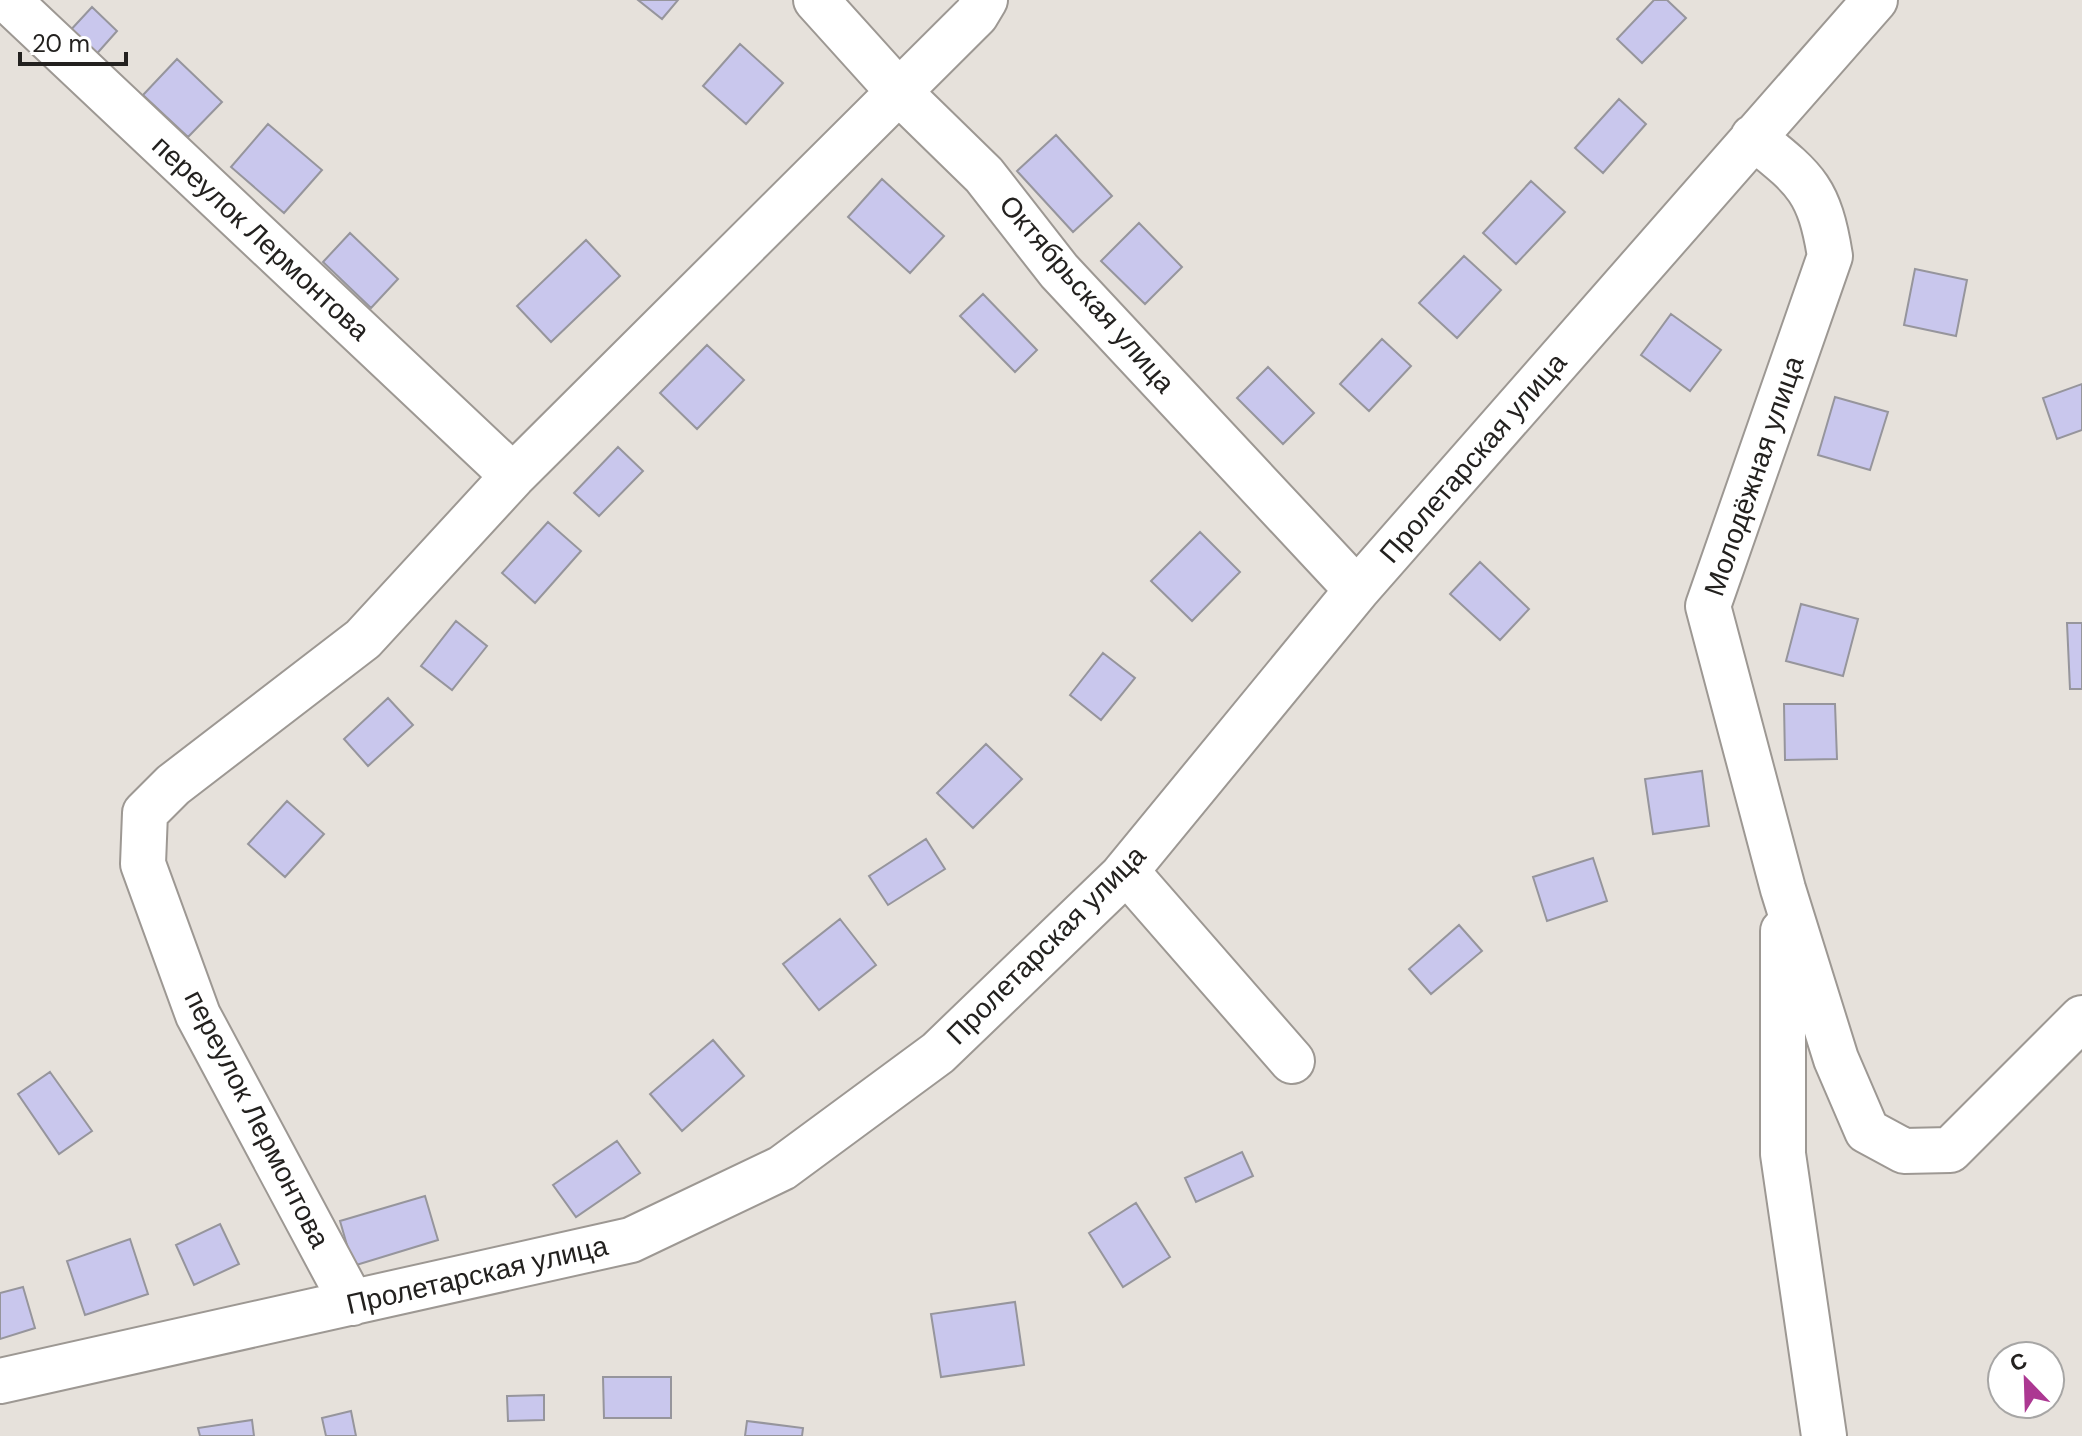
<svg xmlns="http://www.w3.org/2000/svg" width="2082" height="1436" font-family="'DM Sans',sans-serif">
  <rect width="100%" height="100%" fill="#e6e1db"/>
  <path fill="#c9c7ed" stroke="#96959c" stroke-width="2" d="M638 0H678L662 19Z
    M1654 0H1667L1686 18 1642 63 1617 39Z
    M92 7 117 31 93 58 67 34Z
    M740 44 783 83 746 124 703 86Z
    M177 59 222 102 188 137 143 95Z
    M1619 99 1646 124 1603 173 1575 148Z
    M268 124 322 170 284 213 231 167Z
    M1056 135 1112 196 1073 232 1017 171Z
    M882 179 944 236 910 273 848 217Z
    M1531 181 1565 212 1516 264 1483 233Z
    M1139 223 1182 267 1145 304 1101 261Z
    M350 233 398 279 371 308 323 262Z
    M586 240 620 276 551 342 517 306Z
    M1464 256 1501 290 1457 338 1419 303Z
    M1915 269 1967 280 1956 336 1904 325Z
    M983 294 1037 350 1015 372 960 316Z
    M1671 314 1721 350 1690 391 1641 355Z
    M1382 339 1411 366 1369 411 1340 384Z
    M707 345 744 380 697 429 660 393Z
    M1268 367 1314 413 1283 444 1237 398Z
    M2082 384V430L2057 439 2043 398Z
    M1835 397 1888 412 1870 470 1818 455Z
    M618 447 643 471 599 516 574 493Z
    M548 522 581 551 535 603 502 573Z
    M1200 532 1240 572 1192 621 1151 581Z
    M1480 562 1529 609 1500 640 1450 594Z
    M1801 604 1858 619 1843 676 1786 661Z
    M456 621 487 646 452 690 421 666Z
    M2067 623H2082V689H2070Z
    M1103 653 1135 678 1101 720 1070 695Z
    M388 698 413 725 368 766 344 739Z
    M1784 704H1835L1837 759 1785 760Z
    M986 744 1022 779 973 828 937 793Z
    M1702 771 1709 826 1653 834 1645 779Z
    M287 801 324 834 285 877 248 844Z
    M926 839 945 869 888 905 869 876Z
    M1593 858 1607 901 1547 921 1533 877Z
    M840 919 876 965 819 1010 783 964Z
    M1459 925 1482 951 1431 994 1409 969Z
    M713 1040 744 1076 682 1131 650 1094Z
    M50 1072 92 1131 59 1154 18 1094Z
    M617 1141 640 1173 576 1217 553 1185Z
    M1242 1152 1253 1176 1196 1202 1185 1178Z
    M425 1196 438 1240 353 1266 340 1221Z
    M1136 1203 1170 1257 1123 1287 1089 1233Z
    M220 1224 239 1264 194 1285 176 1245Z
    M130 1239 148 1294 85 1315 67 1261Z
    M23 1287 35 1328 0 1339V1293Z
    M1015 1302 1024 1365 941 1377 931 1314Z
    M603 1377H671V1418H604Z
    M544 1395V1420L508 1421 507 1396Z
    M351 1411 356 1436H326L322 1418Z
    M252 1420 254 1436H200L198 1428Z
    M747 1421 803 1428 802 1436H745Z"/>
  <g fill="none" stroke-linecap="round" stroke-linejoin="round">
    <g stroke="#9d9893" stroke-width="48">
      <path id="minor" d="M8 0 513 476
        M816 0 899 92 984 175 1059 271 1357 590
        M1753 137C1805 179 1819 188 1830 256L1708 606 1783 889 1836 1059 1867 1131 1904 1151 1950 1150 2082 1018
        M1126 871 1292 1061
        M1783 931V1154L1824 1436
        M352 1303 198 1015 143 864 145 813 173 785 363 639 513 476 976 15 985 0
        M0 1381 631 1240 782 1168 938 1053 1122 876 1357 590 1875 0"/>
    </g>
    <use href="#minor" stroke="#fff" stroke-width="44"/>
  </g>
  <g text-anchor="middle" dominant-baseline="central" stroke-width="8" stroke-linejoin="round" paint-order="stroke">
    <g font-size="28" fill="#23211f" stroke="#fff">
      <text transform="translate(261 238) rotate(43)">переулок Лермонтова</text>
      <text transform="translate(1087 294) rotate(49)">Октябрьская улица</text>
      <text transform="translate(1473 458) rotate(-49)">Пролетарская улица</text>
      <text transform="translate(1754 476) rotate(-71)">Молодёжная улица</text>
      <text transform="translate(1046 945) rotate(-45)">Пролетарская улица</text>
      <text transform="translate(257 1119) rotate(63)">переулок Лермонтова</text>
      <text transform="translate(477 1275) rotate(-13)">Пролетарская улица</text>
    </g>
  </g>
  <g transform="translate(2026 1380) rotate(337)"><circle r="38" fill="#ffffff" stroke="#a7a6a5" stroke-width="2"/>
  <path d="M0-6L14 30L0 20L-14 30Z" fill="#ac3892"/>
  <text y="-12" font-size="22" font-weight="bold" text-anchor="middle" fill="#23211f">С</text>
  </g>
  <path d="M20 52v12h106v-12" fill="none" stroke="#23211f" stroke-width="4"/>
  <text x="32" y="52" font-size="24" fill="#23211f" stroke="#ffffff" stroke-width="6" paint-order="stroke">20 m</text>
</svg>
